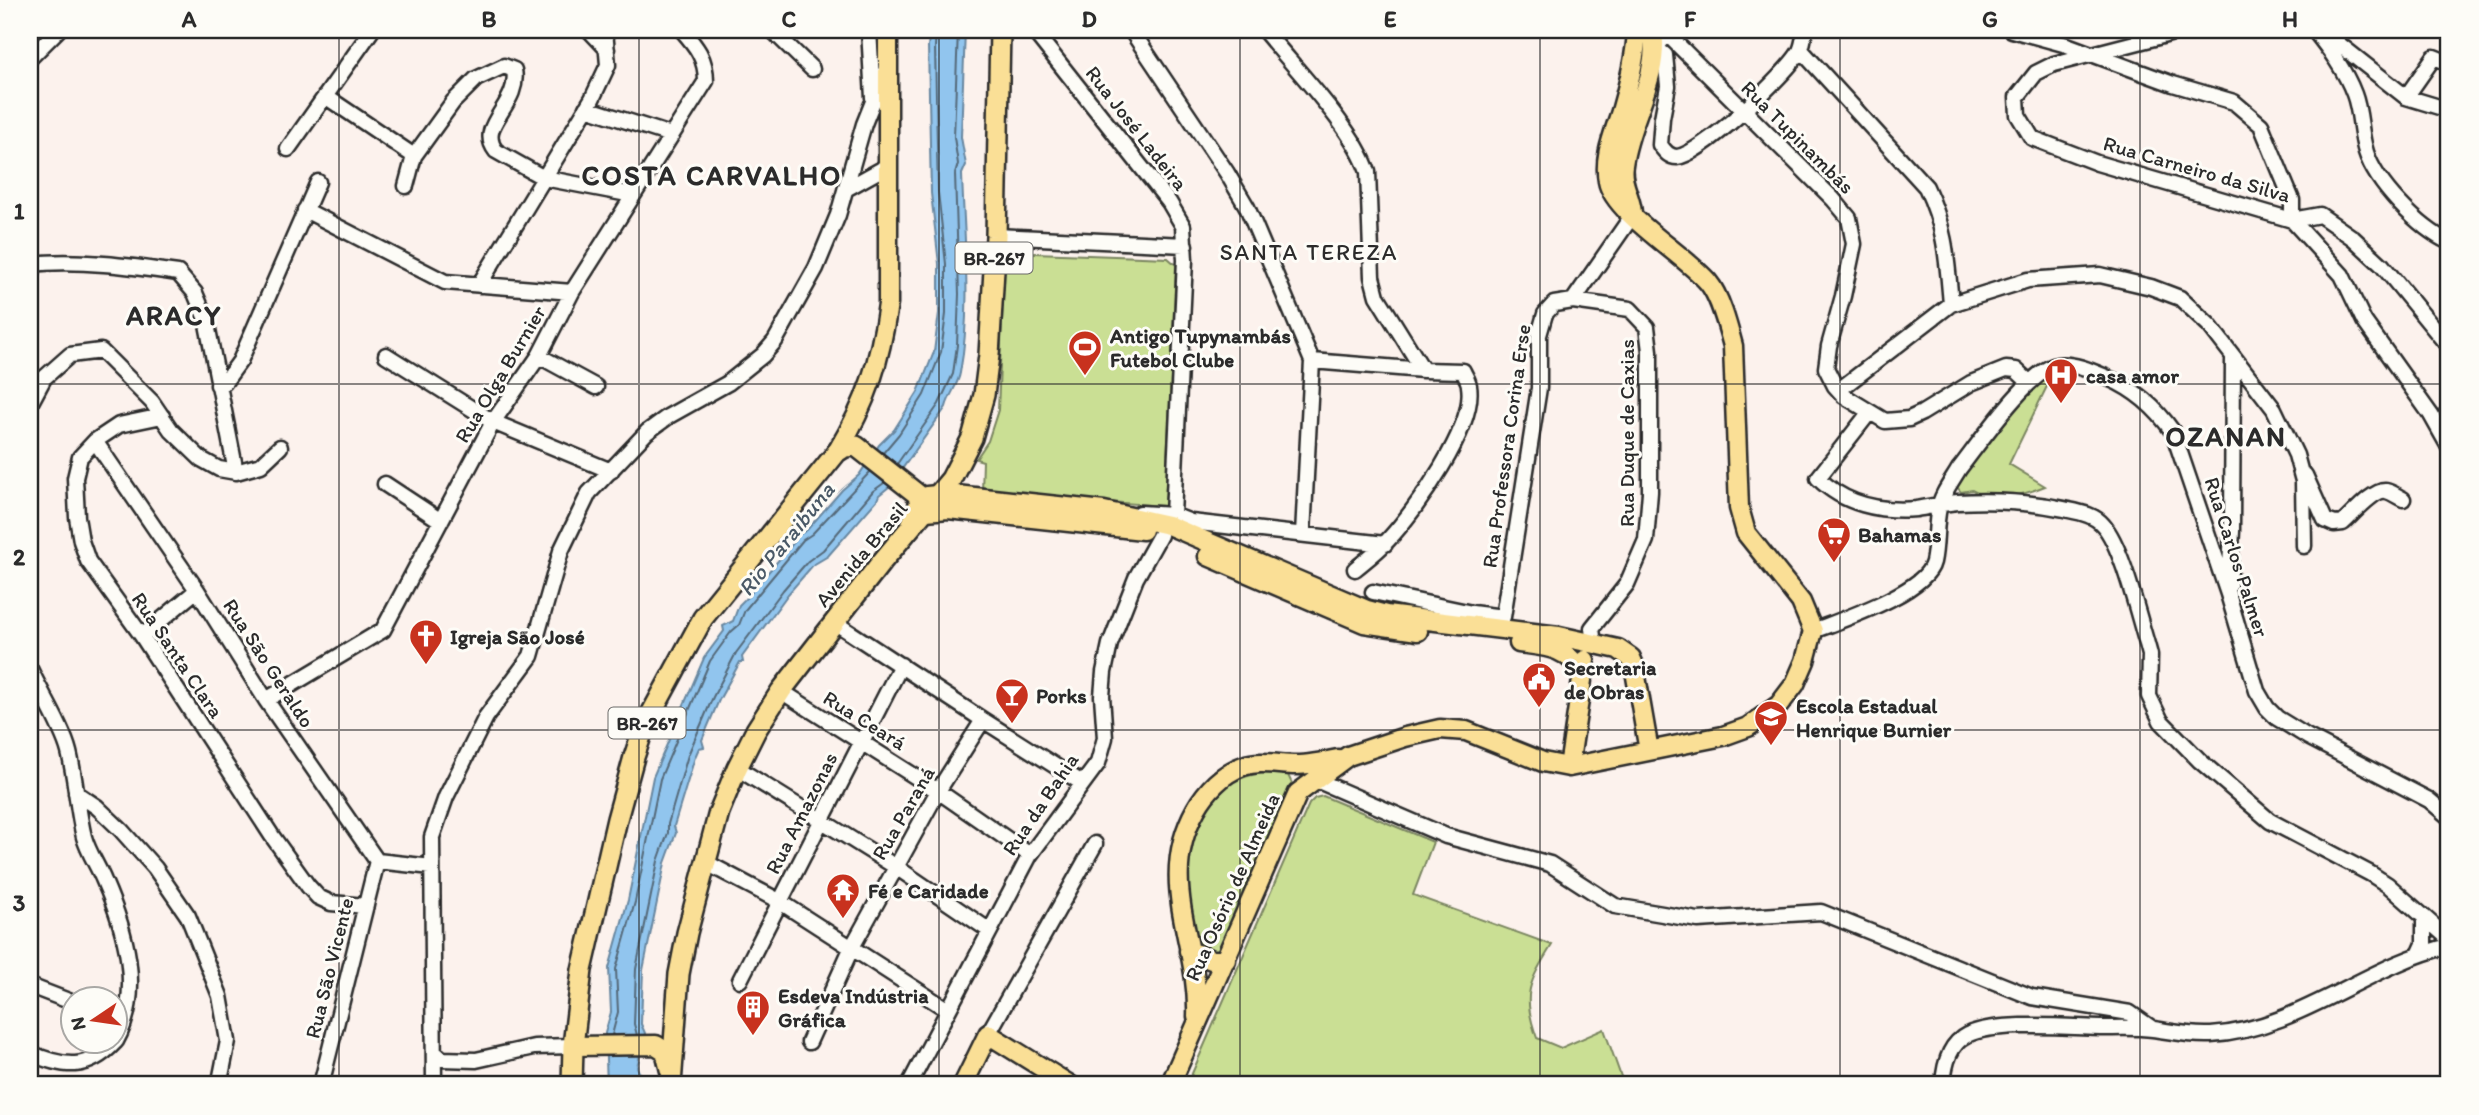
<svg xmlns="http://www.w3.org/2000/svg" width="2479" height="1115" font-family="Itim,sans-serif">
  <rect width="100%" height="100%" fill="#fcf2ed"/>
  <filter id="ink" filterUnits="userSpaceOnUse"><feTurbulence type="fractalNoise" baseFrequency=".0143" numOctaves="2"/><feDisplacementMap in="SourceGraphic" scale="14" xChannelSelector="R" yChannelSelector="G"/><feConvolveMatrix kernelMatrix="1 2 1 2 8 2 1 2 1" color-interpolation-filters="sRGB"/></filter>
  <g filter="url(#ink)">
    <path fill="#cadf94" stroke="#7a8560" stroke-width="2" d="M1005 252 1168 258 1176 265 1165 506 982 493 983 461 976 459 988 441 998 410Z
      M2054 372 2009 464 2045 486C2023 495 1994 504 1972 490L1961 492 1957 487 1964 476 1961 472 2032 384Z
      M1281 772 1288 775 1294 788 1221 953 1209 955C1205 951 1200 947 1197 943 1186 926 1181 872 1185 852 1190 829 1214 795 1234 782 1248 773 1265 773 1281 772Z
      M1323 796 1433 842 1413 895 1552 945C1529 982 1521 995 1537 1038L1561 1048 1604 1029 1624 1085H1187L1309 804 1315 798Z"/>
    <path fill="#91c5ee" stroke="#6887a0" stroke-width="2" d="M930 30H965L961 137 966 165 962 174C964 240 972 308 960 373 958 385 949 395 946 407L890 486 879 495 877 500 828 556 813 565 788 594 742 657 743 662H740L719 700 702 740 704 747 699 748 695 757 674 826 676 833 665 863 643 970 641 1024 645 1033 637 1067 641 1077 637 1085H607L605 1033 611 1012 609 968 628 900 653 777 704 658 724 631 723 626 733 621 739 605 752 592 751 589 758 584 796 540V536L807 530 842 490 859 475 879 445 894 430 918 392 934 352 939 313V264L931 193 928 46Z"/>
    <g fill="none" stroke-linecap="round" stroke-linejoin="round">
      <path stroke="#546979" stroke-width="2" d="M883 453 899 434 924 395 941 352 946 314V264L938 192 935 47 936 30
        M897 464 939 404 953 374 957 345 959 294 955 174 958 164 954 137 958 30
        M612 1035 618 1012 616 969 635 902 660 779 710 661 731 632 739 625 745 610 803 540 812 534 870 472
        M637 1035 634 1024 636 969 658 861 668 833V824L688 755 713 697 736 653 783 590 808 561 823 550 873 491 884 483"/>
      <g stroke="#2b2b2b" stroke-width="19">
        <path id="minor" d="M589 30 607 49
          M772 30 812 69
          M869 30 873 98
          M1033 30 1169 202 1183 226 1185 260 1173 515
          M1131 30 1227 173 1247 207 1312 361 1303 534
          M1264 30C1295 69 1353 127 1368 172L1372 277 1377 296 1423 370
          M1805 30C1804 36 1803 45 1800 51 1787 74 1701 155 1677 157 1668 157 1664 150 1660 145L1662 118 1668 86 1665 55 1656 48 1667 34 1833 199 1849 218 1854 244 1843 296 1829 346 1826 368 1835 386 1844 396 1885 421 1909 419 1922 413 1971 383 2006 369 2016 370 2029 382
          M2012 30 2067 45 2173 84 2234 102 2261 125 2292 200V220
          M2185 30 2054 64 2036 73 2017 97 2018 115 2032 138 2097 163 2292 220 2342 275 2364 321 2431 415 2449 447
          M2314 30C2329 49 2345 70 2354 94 2361 112 2360 133 2366 152 2376 184 2419 228 2449 242
          M2321 30 2406 97 2449 110
          M1801 50 1926 187C1946 229 1947 259 1951 304
          M30 58 58 30
          M325 96 414 156
          M2406 97 2434 57 2449 63
          M586 108 671 135
          M288 149 372 30
          M406 186 414 156 453 102 476 79 504 66 514 70C521 105 475 125 496 151L544 178 633 195
          M846 189 882 169 888 163
          M305 210 445 282 572 292
          M2292 220 2320 215 2353 238 2382 265 2449 347
          M996 236 1185 245
          M30 264C78 259 130 266 178 273L195 293 206 319 236 472
          M30 284 34 263
          M479 285 592 99 608 65 605 30
          M1573 301 1632 216
          M386 355 493 422 611 471
          M539 356 596 387
          M1312 361 1423 370 1463 371C1465 376 1469 381 1469 386 1476 427 1415 511 1388 540 1378 551 1366 560 1355 569
          M218 385 224 383 240 361 318 182
          M1839 390 1951 304 2028 280 2100 275 2151 287 2180 298 2209 325 2274 409 2296 455 2303 481 2304 546
          M30 404 44 378 70 355 101 351 152 402 171 430 201 459 219 469 236 472 261 465 280 447
          M1869 413 1818 478C1844 504 1880 512 1916 509 1930 507 1944 503 1958 502 1993 500 2030 502 2064 509 2078 512 2094 514 2103 525 2122 546 2138 615 2147 644L2150 655 2149 696 2161 721 2200 761 2270 821 2371 874 2388 885 2449 939
          M162 416 119 425 95 441 80 457 75 478 77 517 81 541 88 561 142 636 272 836 308 886 318 897 331 903 366 906
          M95 441 197 590 266 700 377 861 432 867
          M2305 475 2325 520 2334 524 2343 523C2352 515 2374 489 2386 491 2392 492 2398 497 2403 499
          M385 484 441 521
          M1140 513 1173 515 1191 522 1385 544
          M2229 586 2232 531 2233 356
          M1373 592 1472 613 1503 617 1539 388V335L1545 314 1554 304 1573 301 1630 309 1647 327 1650 351V492L1646 540 1627 584 1592 628 1593 637 1598 645
          M834 622 983 720 1082 783
          M1813 631C1841 620 1926 592 1933 562 1937 544 1935 525 1939 508 1941 495 1952 481 1959 469 1978 445 2029 370 2057 365 2072 362 2094 372 2108 378 2134 389 2157 409 2173 432L2228 594 2257 691 2267 708 2277 718 2308 737 2429 800 2449 817
          M142 636 197 590
          M30 669C41 693 63 728 69 752 76 780 77 809 84 837 88 852 98 866 104 881 125 929 144 991 116 1041
          M781 691 938 791 1030 855
          M266 700 383 630 493 422 539 356 572 292 706 81C706 58 696 46 682 30
          M737 768 896 867 990 931
          M1314 779 1446 836 1550 864 1615 906 1698 920 1821 912 2032 997 2130 1013 2153 1029
          M76 793 97 807 121 830 155 868 188 916 220 996 228 1041 220 1081 217 1085
          M705 862 779 901 948 1010
          M2419 955 2424 944V918
          M740 980 901 665
          M30 986 74 1003
          M988 1034 1095 844
          M809 1042 851 949 938 791 983 720
          M434 1052 442 1059 476 1060 534 1047 573 1046
          M30 1053C64 1068 88 1071 115 1042
          M321 1085 377 861
          M434 1085 432 837 446 797 486 717 531 656 561 551 589 493 647 432 669 416 728 383 763 355 775 341 816 268 838 215 864 124 886 69
          M909 1085 1030 855 1098 763 1105 738 1102 696 1104 672 1110 644 1136 578 1160 535
          M1943 1085C1944 1067 1949 1044 1967 1035 1996 1021 2067 1027 2100 1028 2117 1028 2136 1027 2153 1029 2173 1032 2190 1036 2211 1035 2297 1030 2367 965 2449 946"/>
      </g>
      <g stroke="#2b2b2b" stroke-width="23">
        <path id="major" d="M1632 213C1631 196 1620 183 1623 165 1629 118 1660 79 1653 30
          M837 452C867 402 880 362 888 304V30
          M927 496 947 494 1104 511 1168 525 1367 610 1386 615 1559 636 1618 649 1631 658 1634 665 1649 751
          M926 511 948 509 1143 530
          M1208 556 1364 623 1418 631
          M1519 643C1548 647 1563 646 1582 671
          M1569 767 1585 660
          M1189 951 1212 960H1226
          M1197 1017C1200 943 1155 882 1196 809 1206 791 1223 773 1243 766 1260 760 1278 765 1296 765 1310 765 1324 762 1338 759
          M573 1046 656 1045 665 1051 670 1071
          M963 1085 988 1034 1070 1085
          M1170 1085 1298 793 1348 756 1405 737 1440 729 1466 731 1543 762 1569 767 1723 736 1748 727 1779 705 1795 684 1805 661 1813 631 1801 602 1746 533 1739 508 1733 346C1728 327 1720 296 1708 282 1685 255 1613 212 1608 181 1603 155 1615 132 1622 108 1629 83 1636 56 1637 30"/>
      </g>
      <g stroke="#2b2b2b" stroke-width="24">
        <path id="highway" d="M572 1085 573 1046 582 970 617 819 634 757 644 727 703 618 837 452 845 447 856 446 917 494 920 502 912 523
          M671 1085 679 974 687 933 719 812 737 768 756 730 781 691 880 564 951 479 972 438 984 395 989 355 996 236 1000 30"/>
      </g>
      <use href="#minor" stroke="#fdfcf7" stroke-width="14"/>
      <use href="#major" stroke="#fadf96" stroke-width="18"/>
      <use href="#highway" stroke="#fadf96" stroke-width="19"/>
    </g>
  </g>
  <path fill="none" stroke="#2b2b2b" stroke-width="2" stroke-opacity="0.55" d="M339 30V1085M639 30V1085M939 30V1085M1240 30V1085M1540 30V1085M1840 30V1085M2140 30V1085M30 384H2449M30 730H2449"/>
  <defs>
    <g id="stadium-pin" transform="scale(1.75)"><path d="M0 17L-7.5 6A9.5 9.5 0 1 1 7.5 6Z" fill="#c8321e" stroke="#fdfcf7"/><path d="M0-5a6.5 5 0 1 0 0 10a6.5 5 0 1 0 0-10ZM-3.5-1.8h7v3.6h-7Z" fill="#fff"/></g>
    <g id="hospital-pin" transform="scale(1.75)"><path d="M0 17L-7.5 6A9.5 9.5 0 1 1 7.5 6Z" fill="#c8321e" stroke="#fdfcf7"/><path d="M-5-5h3v3.5h4V-5h3V5h-3V1.5h-4V5h-3Z" fill="#fff"/></g>
    <g id="supermarket-pin" transform="scale(1.75)"><path d="M0 17L-7.5 6A9.5 9.5 0 1 1 7.5 6Z" fill="#c8321e" stroke="#fdfcf7"/><path d="M-6-5.5h2.5l.6 2H6L4.5 2H-2.5L-4.4-4H-6ZM-1.5 3.2a1.3 1.3 0 1 0 .1 0ZM3 3.2a1.3 1.3 0 1 0 .1 0Z" fill="#fff"/></g>
    <g id="church-pin" transform="scale(1.75)"><path d="M0 17L-7.5 6A9.5 9.5 0 1 1 7.5 6Z" fill="#c8321e" stroke="#fdfcf7"/><path d="M-1.2-6h2.4v3.5h3.3v2.4h-3.3V6h-2.4V-.1h-3.3v-2.4h3.3Z" fill="#fff"/></g>
    <g id="civic-pin" transform="scale(1.75)"><path d="M0 17L-7.5 6A9.5 9.5 0 1 1 7.5 6Z" fill="#c8321e" stroke="#fdfcf7"/><path d="M-.6-6.5H3V-4.5H.6V-3L4-1V1h2V6H-6V1h2V-1L-.6-3ZM-1.2 2.5V6h2.4V2.5Z" fill="#fff"/></g>
    <g id="bar-pin" transform="scale(1.75)"><path d="M0 17L-7.5 6A9.5 9.5 0 1 1 7.5 6Z" fill="#c8321e" stroke="#fdfcf7"/><path d="M-6-5H6L.8 .8V4.5H3.5V6h-7V4.5H-.8V.8Z" fill="#fff"/></g>
    <g id="school-pin" transform="scale(1.75)"><path d="M0 17L-7.5 6A9.5 9.5 0 1 1 7.5 6Z" fill="#c8321e" stroke="#fdfcf7"/><path d="M0-5L7-2L0 1L-7-2ZM-4 1L0 2.5L4 1V4Q0 6-4 4Z" fill="#fff"/></g>
    <g id="temple-pin" transform="scale(1.75)"><path d="M0 17L-7.5 6A9.5 9.5 0 1 1 7.5 6Z" fill="#c8321e" stroke="#fdfcf7"/><path d="M0-6L5-2H3V0L6.5 2.5H4V6H1.5V3h-3V6H-4V2.5H-6.5L-3 0V-2H-5Z" fill="#fff"/></g>
    <g id="building-pin" transform="scale(1.75)"><path d="M0 17L-7.5 6A9.5 9.5 0 1 1 7.5 6Z" fill="#c8321e" stroke="#fdfcf7"/><path d="M-4-6H4V6H1V3H-1V6H-4ZM-2.5-4.3h1.7v1.8h-1.7ZM.8-4.3h1.7v1.8H.8ZM-2.5-1h1.7V.8h-1.7ZM.8-1h1.7V.8H.8Z" fill="#fff"/></g>
  </defs>
  <g fill-rule="evenodd">
    <use href="#stadium-pin" x="1085" y="347"/>
    <use href="#hospital-pin" x="2061" y="375"/>
    <use href="#supermarket-pin" x="1834" y="534"/>
    <use href="#church-pin" x="426" y="636"/>
    <use href="#civic-pin" x="1539" y="679"/>
    <use href="#bar-pin" x="1012" y="695"/>
    <use href="#school-pin" x="1771" y="717"/>
    <use href="#temple-pin" x="843" y="890"/>
    <use href="#building-pin" x="753" y="1007"/>
  </g>
  <g text-anchor="middle" dominant-baseline="central" stroke-width="6" stroke-linejoin="round" paint-order="stroke">
    <g fill="#fdfcf7" stroke="#6a6a68" stroke-width="2">
      <rect x="955.5" y="242.5" width="77" height="31" rx="5"/>
      <rect x="608.5" y="707.5" width="77" height="31" rx="5"/>
    </g>
    <g font-size="19" font-weight="bold" fill="#2b2b2b">
      <text x="994" y="258">BR-267</text>
      <text x="647" y="723">BR-267</text>
    </g>
    <g font-size="21" fill="#2b2b2b" stroke="#fdfcf7">
      <text transform="translate(1137 128) rotate(52)">Rua José Ladeira</text>
      <text transform="translate(1798 137) rotate(45)">Rua Tupinambás</text>
      <text transform="translate(2197 169) rotate(16)">Rua Carneiro da Silva</text>
      <text transform="translate(500 374) rotate(-59)">Rua Olga Burnier</text>
      <text transform="translate(1626 433) rotate(-90)">Rua Duque de Caxias</text>
      <text transform="translate(1506 446) rotate(-82)">Rua Professora Corina Erse</text>
      <text transform="translate(861 554) rotate(-50)">Avenida Brasil</text>
      <text transform="translate(2237 557) rotate(72)">Rua Carlos Palmer</text>
      <text transform="translate(178 655) rotate(56)">Rua Santa Clara</text>
      <text transform="translate(269 663) rotate(57)">Rua São Geraldo</text>
      <text transform="translate(865 720) rotate(32)">Rua Ceará</text>
      <text transform="translate(1040 804) rotate(-56)">Rua da Bahia</text>
      <text transform="translate(801 813) rotate(-63)">Rua Amazonas</text>
      <text transform="translate(903 813) rotate(-60)">Rua Paraná</text>
      <text transform="translate(1232 887) rotate(-66)">Rua Osório de Almeida</text>
      <text transform="translate(329 968) rotate(-76)">Rua São Vicente</text>
    </g>
    <g font-size="21" font-weight="bold" fill="#2b2b2b" stroke="#fdfcf7" text-anchor="start">
      <text x="1110" y="335">Antigo Tupynambás<tspan x="1110" dy="24">Futebol Clube</tspan></text>
      <text x="2086" y="375">casa amor</text>
      <text x="1858" y="534">Bahamas</text>
      <text x="450" y="636">Igreja São José</text>
      <text x="1564" y="667">Secretaria<tspan x="1564" dy="24">de Obras</tspan></text>
      <text x="1036" y="695">Porks</text>
      <text x="1796" y="705">Escola Estadual<tspan x="1796" dy="24">Henrique Burnier</tspan></text>
      <text x="868" y="890">Fé e Caridade</text>
      <text x="778" y="995">Esdeva Indústria<tspan x="778" dy="24">Gráfica</tspan></text>
    </g>
    <g font-size="23" letter-spacing="2" fill="#2b2b2b" stroke="#fdfcf7">
      <text x="1309" y="252">SANTA TEREZA</text>
    </g>
    <g font-size="23" font-style="italic" fill="#4a5966" stroke="#fdfcf7">
      <text transform="translate(786 539) rotate(-51)">Rio Paraibuna</text>
    </g>
    <g font-size="28" font-weight="bold" letter-spacing="2" fill="#2b2b2b" stroke="#fdfcf7">
      <text x="712" y="175">COSTA CARVALHO</text>
      <text x="174" y="315">ARACY</text>
      <text x="2226" y="436">OZANAN</text>
    </g>
  </g>
  <rect width="2479" height="1115" fill="none" stroke="#fdfcf7" stroke-width="77"/>
  <g transform="translate(94 1020) rotate(257)"><circle r="33" fill="#fdfcf7" stroke="#a9a8a5" stroke-width="2"/>
  <path d="M0-5L12 26L0 18L-12 26Z" fill="#c8321e"/>
  <text y="-10" font-size="19" font-weight="bold" text-anchor="middle" fill="#2b2b2b">N</text>
  </g>
  <rect x="38" y="38" width="2402" height="1038" fill="none" stroke="#2b2b2b" stroke-width="2.5"/>
  <g font-size="23" text-anchor="middle" font-weight="bold" fill="#2b2b2b">
    <text x="189" y="27">A</text>
    <text x="489" y="27">B</text>
    <text x="789" y="27">C</text>
    <text x="1089" y="27">D</text>
    <text x="1390" y="27">E</text>
    <text x="1690" y="27">F</text>
    <text x="1990" y="27">G</text>
    <text x="2290" y="27">H</text>
    <text x="19" y="219">1</text>
    <text x="19" y="565">2</text>
    <text x="19" y="911">3</text>
  </g>
</svg>
